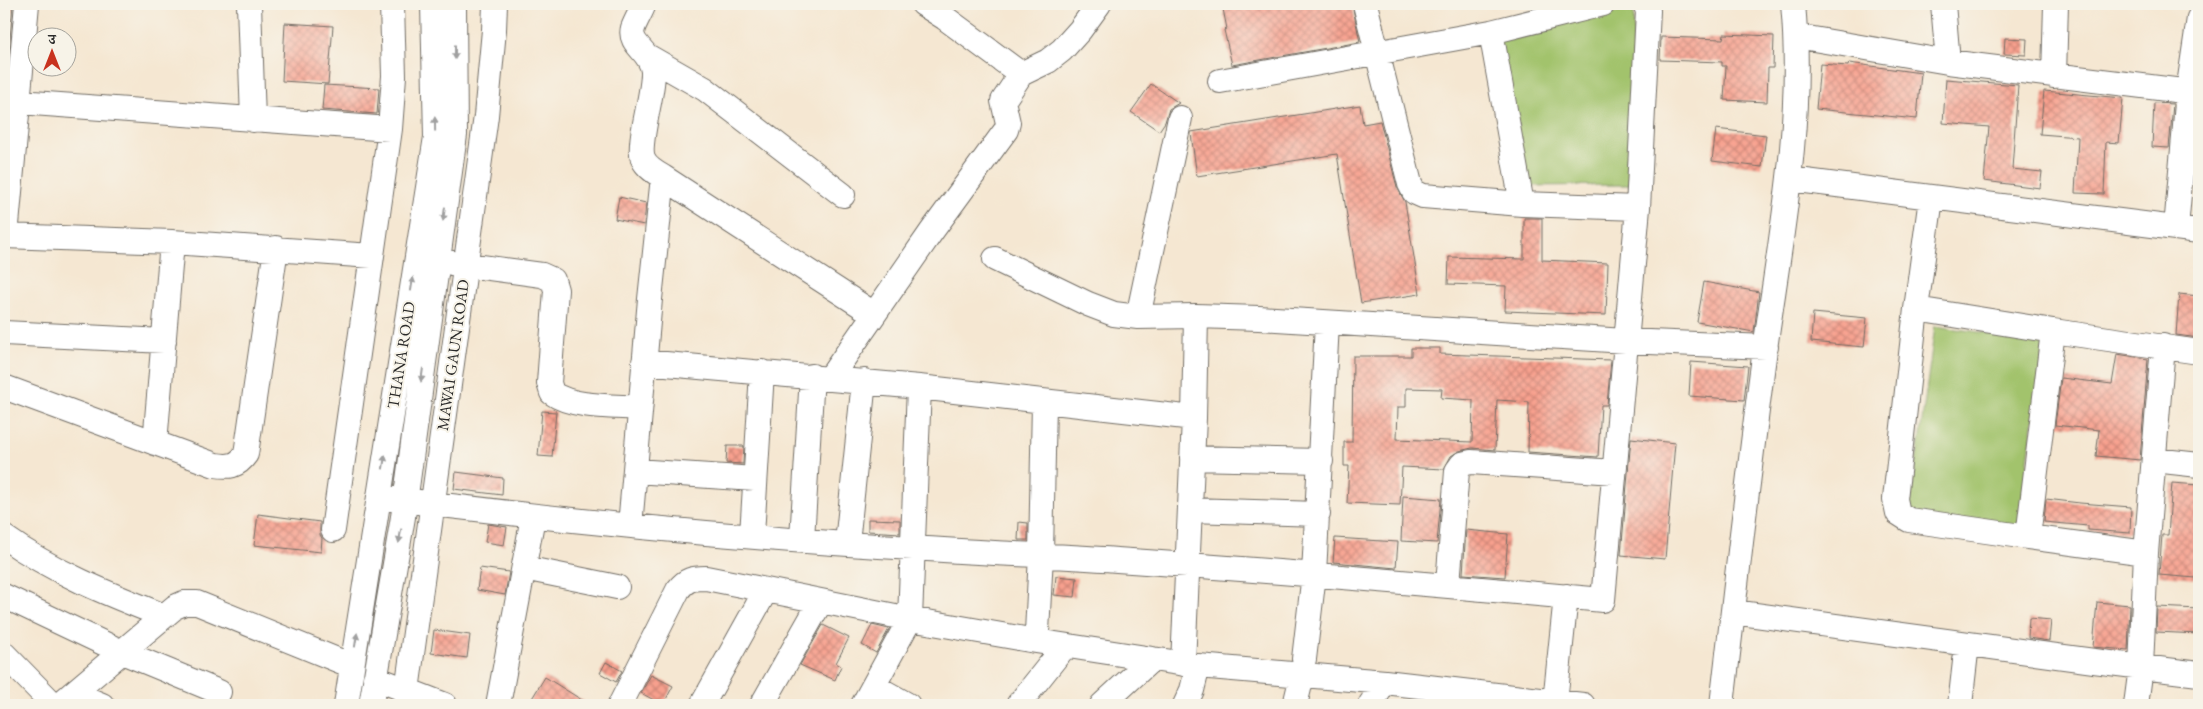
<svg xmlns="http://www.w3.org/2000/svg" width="2203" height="709" font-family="'EB Garamond','Noto Serif Devanagari',serif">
  <defs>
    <pattern id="building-cross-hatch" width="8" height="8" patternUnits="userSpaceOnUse" patternTransform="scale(1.25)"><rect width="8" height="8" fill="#f8a08e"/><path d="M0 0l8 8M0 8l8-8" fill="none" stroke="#c98374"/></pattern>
  </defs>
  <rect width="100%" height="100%" fill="#f7f3e8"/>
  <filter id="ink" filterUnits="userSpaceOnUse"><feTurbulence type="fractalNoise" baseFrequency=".02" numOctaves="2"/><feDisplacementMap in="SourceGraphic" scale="10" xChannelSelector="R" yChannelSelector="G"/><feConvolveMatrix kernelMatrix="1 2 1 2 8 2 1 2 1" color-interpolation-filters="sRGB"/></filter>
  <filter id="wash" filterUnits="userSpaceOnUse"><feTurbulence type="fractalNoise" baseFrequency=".0096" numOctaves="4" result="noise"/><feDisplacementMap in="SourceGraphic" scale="20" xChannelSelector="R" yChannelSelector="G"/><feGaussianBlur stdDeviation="1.12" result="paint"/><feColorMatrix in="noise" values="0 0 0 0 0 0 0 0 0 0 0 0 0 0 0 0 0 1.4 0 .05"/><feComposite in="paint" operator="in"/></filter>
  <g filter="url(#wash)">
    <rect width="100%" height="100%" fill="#f5e7d2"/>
    <path fill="#a2c36c" stroke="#66774c" d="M1634 9 1629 185 1526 186 1497 35Z
      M1935 326 2045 341 2018 530 1909 515Z"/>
    <g id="blocks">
      <path fill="url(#building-cross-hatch)" fill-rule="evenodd" d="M4 4H13L6 85H4Z
        M1222 4H1352L1360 42 1232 65 1224 30 1227 29Z
        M285 23 333 26 328 84 282 81Z
        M1724 34 1774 36 1773 68H1768L1767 102 1724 100 1726 66H1722V62L1660 60 1661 37 1723 39Z
        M2005 38 2027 39 2026 55 2004 54Z
        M1849 63 1921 73 1917 119 1816 109 1820 64 1848 66Z
        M1946 79 2018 85 2012 169 2042 172 2040 188 1984 181 1989 127 1943 123Z
        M1151 84 1179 103 1169 109 1165 122 1159 131 1131 112Z
        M324 85 379 88 377 114 322 110Z
        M2044 91 2123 98 2119 143 2106 142 2104 194 2075 193 2078 137 2040 134Z
        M2154 103 2173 104 2169 148 2152 147Z
        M1360 105 1363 124 1380 121 1397 187 1405 202 1420 294 1361 303 1337 154 1197 176 1191 134V132Z
        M1716 129 1766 135 1762 167 1712 161Z
        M619 197 646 203 644 225 615 219Z
        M1524 218H1542V260L1608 263 1606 315 1505 311 1506 286 1448 284 1449 257 1524 259Z
        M1704 282 1759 292 1754 332 1697 322Z
        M2179 294 2199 296V338L2176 335Z
        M1813 313 1867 318 1864 347 1811 342Z
        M1411 348H1440V354L1611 360 1607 405H1601L1598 457 1528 452 1529 402 1497 400 1495 450 1472 448 1459 451 1451 456 1444 469 1402 467 1400 505 1347 503 1349 466H1344V442H1352L1353 356H1411ZM1406 388 1442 389 1441 398 1473 400 1472 442 1397 439 1398 407H1406Z
        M2117 354 2148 359 2140 460 2096 456 2099 430 2055 425 2061 378 2112 384Z
        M1691 362 1748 366 1744 400 1689 396Z
        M542 411 556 412 552 457 538 456Z
        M1631 438 1675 443 1665 559 1621 555Z
        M727 446H744L743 464 726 463Z
        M456 472 503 478 502 495 454 489Z
        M2172 483 2199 485V541L2196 578 2159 575 2162 535H2168Z
        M1403 496 1441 499 1437 543 1401 541Z
        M2046 499 2080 503 2131 507 2130 533 2088 530V526L2044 522Z
        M258 514 320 522V535L322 538 321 552 254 545Z
        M868 519 900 520V533L868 531Z
        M1019 522 1028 523V540H1018Z
        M488 524 507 527 504 545 485 542Z
        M1466 530 1508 534 1505 577 1463 574Z
        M1335 538 1398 542 1396 568 1333 562Z
        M480 568 509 572 505 595 477 590Z
        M1056 576 1077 578 1075 597 1054 595Z
        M2097 602 2130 605 2128 650 2093 647Z
        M2157 607 2199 609V634L2156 632Z
        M2029 618 2051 620 2049 641 2028 638Z
        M823 625 849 638 836 663 841 666 835 680 800 665Z
        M872 625 889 629 876 653 862 645Z
        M434 630 470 635 467 658 431 653Z
        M606 662 622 671 616 682 600 673Z
        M651 675 673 686 663 705 641 693Z
        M545 677 590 705H528Z"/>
    </g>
  </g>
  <g filter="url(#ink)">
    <use href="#blocks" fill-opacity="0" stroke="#726d65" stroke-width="1"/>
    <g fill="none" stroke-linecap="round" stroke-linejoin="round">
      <g stroke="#726d65" stroke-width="26">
        <path id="minor" d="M249 4 253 120
          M923 4 945 18 1021 74
          M1365 4 1410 184 1414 192 1423 196 1522 204 1638 208
          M1943 4 1948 62
          M1491 32 1522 204
          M1796 36 1948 62 2199 93
          M649 57 705 89 843 195
          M2054 76 2056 4
          M1220 81 1491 32 1603 4
          M19 102 390 129
          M663 177 874 314
          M1790 179 2199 231
          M2176 228 2188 92 2199 18
          M4 236 172 242 372 256
          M6 236 27 4
          M995 259 1088 304 1114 314 1138 317 1196 316 1259 318 1626 341 1766 347
          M452 263 542 275 553 280 556 290 549 383 552 393C573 408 614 406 640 408
          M1916 309 2053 331 2028 537 1909 520 1898 513 1895 499 1916 309 1931 198
          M1138 317 1180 118
          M2053 331 2199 352
          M4 333 164 341
          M644 362 919 387 910 619 863 705
          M830 378 932 231 1006 130 1008 123 1003 101 1021 74 1048 61 1062 50 1080 30 1099 4
          M4 387 215 465C229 467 237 467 246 454L276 248
          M919 387 1194 418 1196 316
          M155 443 172 242
          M1192 458 1321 461
          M2154 460 2199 465
          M635 471 755 479
          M379 497C556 520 735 538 913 548 981 553 1049 555 1117 560 1279 571 1441 585 1603 600L1638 208 1648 11 1645 4
          M1190 510 1318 514
          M630 526 650 299 663 177C656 173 646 167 643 159 637 142 654 94 653 71 651 51 628 45 633 28 636 20 641 12 644 4
          M333 530 390 129 394 76 392 4
          M752 535 762 372
          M4 537C53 572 108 594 164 616
          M2028 537 2146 553 2141 667 2136 705
          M802 539 812 376
          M847 543 864 381
          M2146 553 2163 346
          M524 568 617 587
          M1448 584 1457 471 1462 464 1471 462 1614 472
          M4 596 122 652 219 692
          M1733 612 2094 661 2199 674
          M1037 632 1041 555 1044 402
          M4 654 54 705
          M1304 659 1314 574 1327 323
          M1183 664 1194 418
          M375 678 445 705
          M874 686 908 705
          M73 693 102 705
          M1555 702 1566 596
          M59 705 175 607 184 603H197L352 666
          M346 705 436 137 433 4
          M371 705 403 517 455 135 454 4
          M405 705 486 116 494 30 495 4
          M498 705 533 517
          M620 705 678 590C686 579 693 578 706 578L910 619 1036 641 1198 666 1385 682 1583 705
          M702 705 766 590
          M762 705 821 601
          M1018 705 1065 646
          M1102 705 1152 659
          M1185 705 1192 690 1198 666
          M1295 705 1302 676
          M1370 705 1385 682
          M1722 705C1736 586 1749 468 1765 349 1781 235 1804 120 1793 4
          M1960 705 1967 644"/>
      </g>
      <use href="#minor" stroke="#fff" stroke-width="24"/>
    </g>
    <defs><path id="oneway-solid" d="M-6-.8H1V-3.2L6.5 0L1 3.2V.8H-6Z" transform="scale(1.25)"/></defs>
    <g fill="#a0a0a0">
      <use href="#oneway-solid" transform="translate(455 52) rotate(90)"/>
      <use href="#oneway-solid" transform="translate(435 124) rotate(-91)"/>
      <use href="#oneway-solid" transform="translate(444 214) rotate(98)"/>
      <use href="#oneway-solid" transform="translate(412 284) rotate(-81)"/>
      <use href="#oneway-solid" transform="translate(422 375) rotate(98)"/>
      <use href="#oneway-solid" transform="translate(384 462) rotate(-81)"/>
      <use href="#oneway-solid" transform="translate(400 536) rotate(100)"/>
      <use href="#oneway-solid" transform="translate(356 640) rotate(-81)"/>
    </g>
  </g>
  <g text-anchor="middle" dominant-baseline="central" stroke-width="4" stroke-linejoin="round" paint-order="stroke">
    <g font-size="16" fill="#2b2b2b" stroke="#f7f3e8">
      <text transform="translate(401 355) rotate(-81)">THANA ROAD</text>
      <text transform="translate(453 355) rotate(-82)">MAWAI GAUN ROAD</text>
    </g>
  </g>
  <rect width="2203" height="709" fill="none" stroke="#f7f3e8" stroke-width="20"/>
  <g transform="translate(52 52)"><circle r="24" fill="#f7f3e8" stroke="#a5a39c"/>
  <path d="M0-4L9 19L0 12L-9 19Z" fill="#c8321e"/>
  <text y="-8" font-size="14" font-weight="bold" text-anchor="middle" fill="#2b2b2b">उ</text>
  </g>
</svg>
